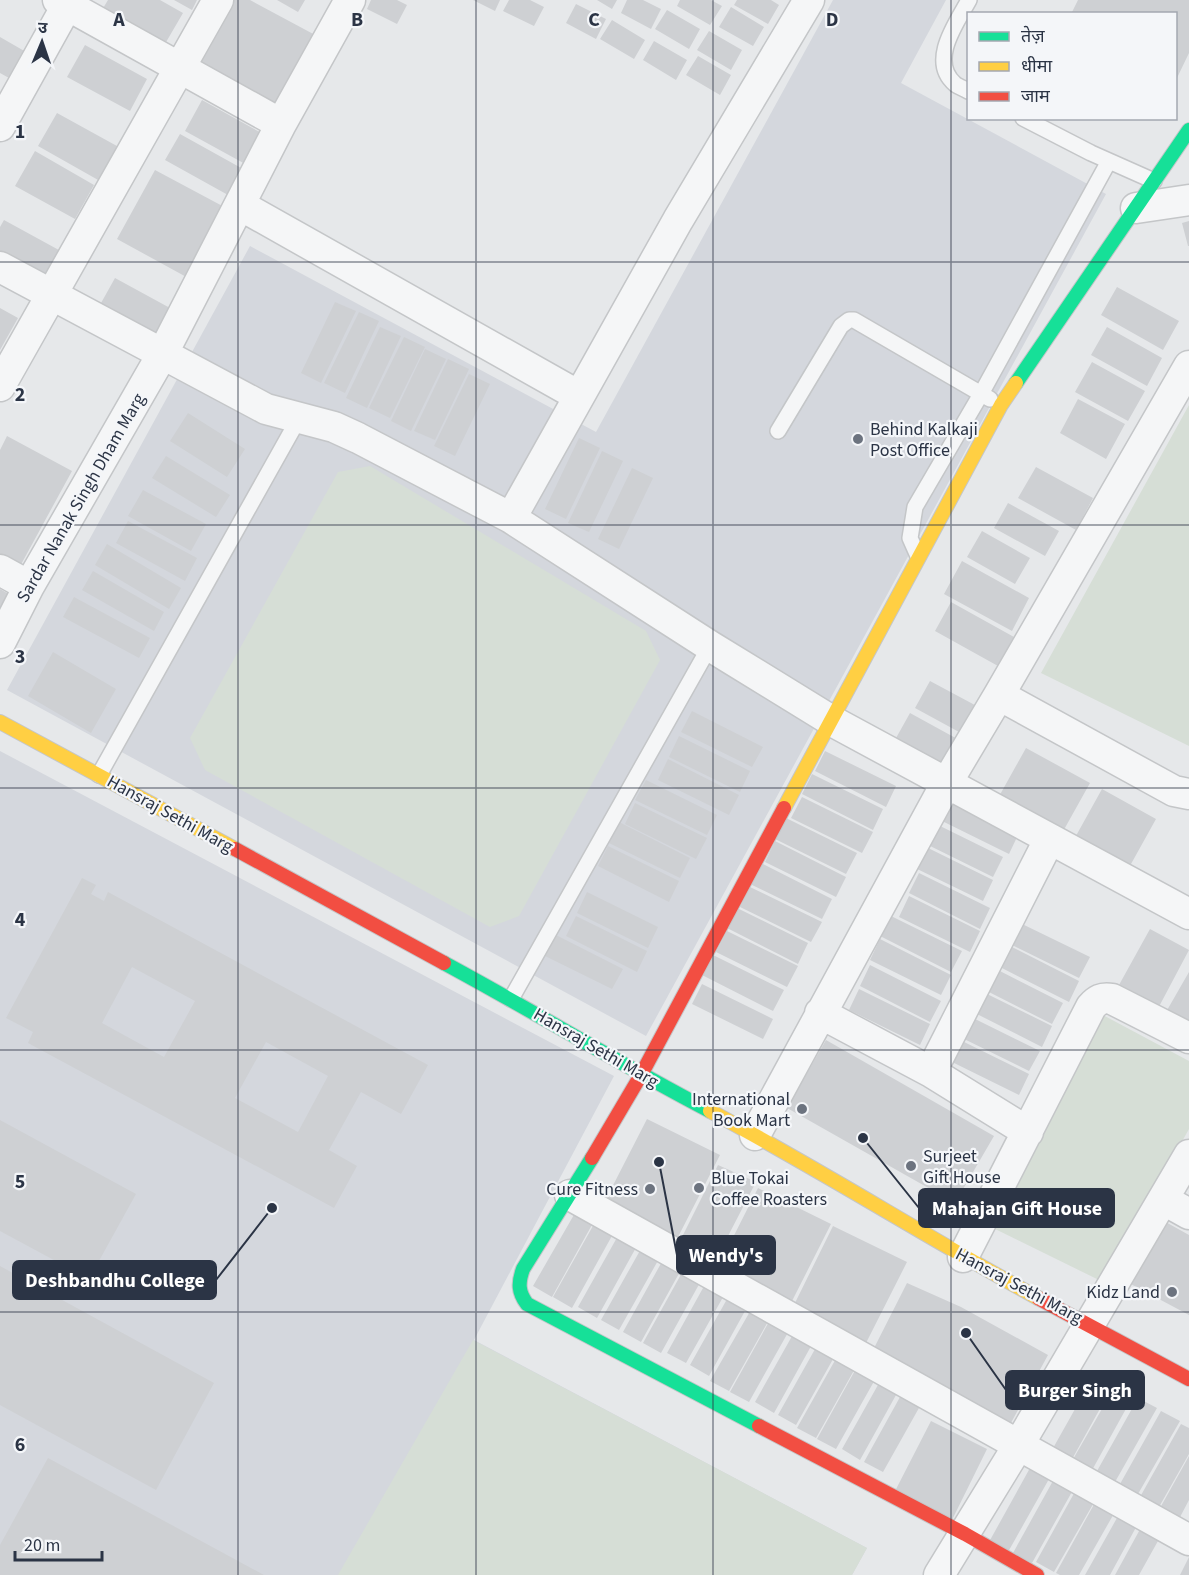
<svg xmlns="http://www.w3.org/2000/svg" width="1189" height="1575" font-family="'Source Sans 3','Noto Sans Devanagari',sans-serif">
  <rect width="100%" height="100%" fill="#e6e8ea"/>
  <path fill="#d4d7dd" d="M833 0H946L901 83 1106 194 646 1036 7 690 250 246 596 432Z
    M0 751 614 1076 474 1340 867 1548 852 1575H0Z"/>
  <path fill="#d6ded6" d="M1189 405V746L1041 673Z
    M370 466 646 631 660 660 519 916 490 927 205 770 190 738 338 472Z
    M1101 1014 1189 1061V1129L1103 1282 989 1226Z
    M473 1340 867 1548 852 1575H338Z"/>
  <path fill="#ced0d3" fill-rule="evenodd" d="M108 0H160L183 13 162 49 99 15Z
    M174 0H197L192 10Z
    M225 0H250L317 36 278 108 191 61Z
    M277 0H305L298 12Z
    M371 0H397L407 5 397 24 367 9Z
    M473 0H500L495 11Z
    M509 0H530L544 7 534 26 503 11Z
    M597 0H617L612 9Z
    M627 0H643L661 9 651 29 621 13Z
    M680 0H711L722 6 710 25 677 6Z
    M737 0H771L779 5 768 24 734 5Z
    M1078 0H1189V53L1176 80V14H1071Z
    M576 4 606 19 596 39 566 23Z
    M731 7 764 27 753 46 719 27Z
    M667 10 700 29 689 49 655 29Z
    M612 20 645 40 634 59 600 39Z
    M709 31 742 50 731 70 697 50Z
    M0 37 33 56 18 83 0 73Z
    M654 41 687 60 676 80 643 60Z
    M85 45 147 79 130 111 67 77Z
    M698 56 731 75 720 95 686 75Z
    M202 100 265 135 247 165 185 131Z
    M57 113 126 151 107 185 38 146Z
    M180 134 243 169 228 195 165 160Z
    M35 151 94 185 75 219 15 186Z
    M155 170 228 209 190 279 117 239Z
    M4 220 68 255 49 290 0 263V227Z
    M1189 221V246H1188L1182 223Z
    M115 278 170 308 151 343 96 312Z
    M1117 287 1179 321 1163 350 1101 315Z
    M335 302 356 311 321 383 301 373Z
    M0 308 18 318 0 350Z
    M359 312 379 321 345 393 324 383Z
    M380 327 401 336 367 408 346 398Z
    M1107 327 1162 358 1147 386 1091 355Z
    M404 337 425 347 390 418 369 408Z
    M425 349 446 359 411 431 391 421Z
    M448 359 469 369 435 440 414 431Z
    M1092 362 1145 391 1128 421 1075 392Z
    M469 374 490 384 455 456 434 446Z
    M1078 399 1125 424 1106 459 1060 433Z
    M188 413 245 449 227 477 170 441Z
    M7 436 72 471 18 570 0 561V450Z
    M579 438 600 448 566 519 545 509Z
    M602 451 623 461 589 532 568 523Z
    M166 456 230 495 216 517 152 478Z
    M1036 467 1093 498 1076 530 1018 498Z
    M632 468 653 478 619 549 598 539Z
    M143 490 206 524 191 551 128 516Z
    M1008 503 1059 531 1045 556 994 528Z
    M128 521 197 558 185 581 116 543Z
    M982 531 1030 558 1015 584 967 557Z
    M107 544 181 588 169 609 95 565Z
    M962 561 1029 598 1012 631 944 594Z
    M93 571 164 612 154 631 82 590Z
    M0 589 19 600 0 632Z
    M74 597 150 638 139 658 63 617Z
    M951 602 1014 637 998 666 935 631Z
    M53 652 116 689 91 733 28 696Z
    M930 681 986 711 970 738 915 708Z
    M692 711 763 747 752 767 681 732Z
    M910 713 961 741 942 775 891 747Z
    M679 736 750 771 740 792 669 757Z
    M1026 748 1090 783 1061 835 997 800Z
    M825 751 896 786 886 807 815 771Z
    M668 759 739 795 729 815 658 780Z
    M812 774 883 809 873 830 802 794Z
    M646 780 717 815 707 835 635 800Z
    M1102 789 1156 819 1126 873 1072 843Z
    M802 797 873 832 862 853 791 818Z
    M948 798 1019 833 1009 854 938 819Z
    M635 803 707 838 696 859 625 824Z
    M786 818 857 853 846 874 775 839Z
    M619 822 690 858 680 878 609 843Z
    M932 822 1003 857 993 877 922 842Z
    M775 841 846 877 836 897 765 862Z
    M922 845 993 880 983 901 911 866Z
    M608 846 679 881 669 902 598 866Z
    M761 863 832 899 822 919 750 884Z
    M919 873 990 908 980 929 909 893Z
    M82 878 96 885 91 894 104 901 108 892 428 1065 401 1114 361 1092 329 1150 357 1166 334 1208 28 1043 33 1032 6 1018ZM132 967 195 1001 164 1057 102 1023ZM266 1042 328 1076 298 1132 235 1098Z
    M750 887 822 922 811 942 740 907Z
    M587 892 658 927 648 948 577 913Z
    M909 896 980 931 970 952 899 917Z
    M737 908 808 943 798 964 727 928Z
    M576 916 647 951 637 972 566 936Z
    M891 916 962 951 951 972 880 936Z
    M1018 922 1090 957 1079 978 1008 943Z
    M1150 929 1189 950 1154 1016 1114 994Z
    M727 931 798 966 787 987 716 952Z
    M552 933 623 969 612 989 541 954Z
    M880 939 951 975 941 995 870 960Z
    M1008 945 1079 981 1069 1002 998 966Z
    M713 955 784 990 773 1011 702 975Z
    M870 965 941 1001 930 1022 860 986Z
    M992 967 1063 1003 1052 1024 981 988Z
    M1189 972V1024L1166 1012Z
    M702 984 773 1019 763 1039 692 1004Z
    M859 989 930 1024 920 1045 849 1010Z
    M981 991 1052 1026 1042 1047 971 1011Z
    M969 1016 1040 1051 1029 1071 958 1036Z
    M958 1039 1029 1074 1019 1095 948 1060Z
    M826 1040 994 1136 955 1203 787 1108Z
    M647 1119 720 1155 678 1237 605 1201Z
    M0 1120 136 1194 89 1279 0 1231Z
    M718 1165 756 1182 713 1265 677 1247Z
    M758 1188 831 1224 789 1307 716 1271Z
    M575 1213 593 1223 552 1297 533 1286Z
    M1162 1220 1189 1235V1315L1127 1282Z
    M594 1224 613 1234 572 1308 553 1297Z
    M833 1226 907 1262 865 1345 792 1309Z
    M619 1234 638 1244 597 1318 578 1307Z
    M642 1247 660 1257 619 1330 601 1320Z
    M664 1258 682 1268 641 1342 623 1332Z
    M0 1266 214 1383 156 1490 0 1405Z
    M684 1269 702 1279 661 1353 643 1343Z
    M708 1279 727 1290 686 1363 667 1353Z
    M907 1283 961 1307 1048 1355 1006 1432 868 1360Z
    M731 1292 750 1302 709 1376 690 1365Z
    M752 1308 770 1318 729 1391 710 1381Z
    M771 1318 790 1329 749 1402 730 1392Z
    M796 1329 815 1339 774 1413 755 1402Z
    M819 1342 837 1352 796 1425 778 1415Z
    M838 1355 857 1365 816 1438 797 1428Z
    M858 1365 877 1376 836 1449 817 1439Z
    M883 1376 901 1386 860 1460 842 1449Z
    M1093 1377 1112 1387 1071 1461 1052 1450Z
    M905 1388 924 1399 883 1472 864 1462Z
    M1114 1388 1132 1398 1091 1472 1072 1461Z
    M1138 1398 1157 1408 1115 1482 1097 1471Z
    M1161 1411 1180 1421 1138 1494 1120 1484Z
    M931 1421 987 1449 950 1524 893 1495Z
    M1181 1424 1189 1428V1454L1159 1507 1140 1497Z
    M1189 1456V1500L1179 1519 1160 1508Z
    M48 1458 264 1575H0V1545Z
    M1030 1468 1049 1479 1008 1552 989 1542Z
    M1054 1479 1073 1490 1032 1563 1013 1553Z
    M1077 1488 1096 1499 1054 1572 1036 1562Z
    M1097 1499 1116 1510 1079 1575H1060L1056 1573Z
    M1122 1509 1140 1520 1110 1575H1085Z
    M1144 1522 1163 1532 1139 1575H1115Z
    M1189 1557V1575H1180Z"/>
  <g fill="none" stroke-linecap="round" stroke-linejoin="round">
    <g stroke="#c4c6c8" stroke-width="18">
      <path id="lane" d="M968 91C965 89 959 87 955 84 928 61 957 22 969 0
        M1023 118 1091 153 1154 181
        M778 431 841 326 849 320H854L990 399
        M918 556 910 538 915 507 981 394 1109 161
        M99 775 299 418
        M511 999 710 646"/>
    </g>
    <g stroke="#c4c6c8" stroke-width="33">
      <path id="street" d="M58 0 281 124
        M0 126 70 0
        M240 205 579 396
        M1136 208 1189 200
        M0 267 266 409 334 427 358 438 511 518 710 646 832 721 1189 914
        M0 386 218 0
        M511 518 678 220 809 0
        M0 570 29 586
        M0 643 29 586 163 353 281 124 350 0
        M999 695 1174 791 1189 794
        M820 1013 931 1072 1028 1132
        M931 1072 1049 840
        M755 1135 946 784 999 695 1189 366
        M570 1195 1189 1540
        M1164 1200 1189 1214
        M963 1257 1091 1007C1097 1000 1102 997 1112 999L1189 1038
        M939 1575 1018 1446 1189 1155"/>
    </g>
    <g stroke="#c4c6c8" stroke-width="16">
      <path id="fast" d="M1016 383 1189 130
        M444 963C533 1011 620 1064 710 1111
        M592 1158 523 1269C518 1283 518 1292 527 1304L759 1426"/>
    </g>
    <g stroke="#c4c6c8" stroke-width="16">
      <path id="slow" d="M0 722 235 849
        M784 808 1001 405 1016 383
        M710 1111C821 1170 928 1238 1038 1298"/>
    </g>
    <g stroke="#c4c6c8" stroke-width="16">
      <path id="jam" d="M235 849 444 963
        M592 1158 641 1075 784 808
        M1038 1298 1189 1379
        M759 1426 965 1534 1037 1575"/>
    </g>
    <use href="#lane" stroke="#f5f6f7" stroke-width="15"/>
    <use href="#street" stroke="#f5f6f7" stroke-width="30"/>
    <use href="#fast" stroke="#16e098" stroke-width="14"/>
    <use href="#slow" stroke="#ffcf43" stroke-width="14"/>
    <use href="#jam" stroke="#f24e42" stroke-width="14"/>
  </g>
  <path fill="none" stroke="#2b3445" stroke-width="1.5" stroke-opacity="0.55" d="M238 0V1575M476 0V1575M713 0V1575M951 0V1575M0 262H1189M0 525H1189M0 788H1189M0 1050H1189M0 1312H1189"/>
  <g fill="#6c737f" stroke="#f4f6f9" stroke-width="2">
    <circle cx="858" cy="439" r="6"/>
    <circle cx="802" cy="1109" r="6"/>
    <circle cx="911" cy="1166" r="6"/>
    <circle cx="699" cy="1188" r="6"/>
    <circle cx="650" cy="1189" r="6"/>
    <circle cx="1172" cy="1292" r="6"/>
  </g>
  <g text-anchor="middle" dominant-baseline="central" stroke-width="4.5" stroke-linejoin="round" paint-order="stroke">
    <g font-size="18" fill="#2b3445" stroke="#f4f6f9" text-anchor="start">
      <text x="870" y="429">Behind Kalkaji<tspan x="870" dy="21">Post Office</tspan></text>
      <text x="790" y="1099" text-anchor="end">International<tspan x="790" dy="21">Book Mart</tspan></text>
      <text x="923" y="1156">Surjeet<tspan x="923" dy="21">Gift House</tspan></text>
      <text x="711" y="1178">Blue Tokai<tspan x="711" dy="21">Coffee Roasters</tspan></text>
      <text x="638" y="1189" text-anchor="end">Cure Fitness</text>
      <text x="1160" y="1292" text-anchor="end">Kidz Land</text>
    </g>
    <g font-size="18" fill="#2b3445" stroke="#f4f6f9">
      <text transform="translate(81 498) rotate(-60)">Sardar Nanak Singh Dham Marg</text>
      <text transform="translate(170 814) rotate(29)">Hansraj Sethi Marg</text>
      <text transform="translate(596 1048) rotate(30)">Hansraj Sethi Marg</text>
      <text transform="translate(1019 1286) rotate(28)">Hansraj Sethi Marg</text>
    </g>
  </g>
  <g font-size="20" text-anchor="middle" font-weight="bold" fill="#2b3445" stroke="#f4f6f9" stroke-width="4.5" stroke-linejoin="round" paint-order="stroke">
    <text x="119" y="26">A</text>
    <text x="357" y="26">B</text>
    <text x="594" y="26">C</text>
    <text x="832" y="26">D</text>
    <text x="20" y="138">1</text>
    <text x="20" y="401">2</text>
    <text x="20" y="663">3</text>
    <text x="20" y="926">4</text>
    <text x="20" y="1188">5</text>
    <text x="20" y="1451">6</text>
  </g>
  <path fill="none" stroke="#2b3445" stroke-width="2" d="M863 1138L919 1208M659 1162L677 1255M272 1208L216 1280M966 1333L1006 1390"/>
  <g fill="#2b3445" stroke="#f4f6f9" stroke-width="2">
    <circle cx="863" cy="1138" r="6"/>
    <circle cx="659" cy="1162" r="6"/>
    <circle cx="272" cy="1208" r="6"/>
    <circle cx="966" cy="1333" r="6"/>
  </g>
  <g fill="#2b3445" stroke="#2b3445" stroke-width="2">
    <rect x="919" y="1189" width="195" height="38" rx="6"/>
    <rect x="677" y="1236" width="98" height="38" rx="6"/>
    <rect x="13" y="1261" width="203" height="38" rx="6"/>
    <rect x="1006" y="1371" width="138" height="38" rx="6"/>
  </g>
  <g font-size="20" text-anchor="middle" font-weight="bold" fill="#fff">
    <text x="1017" y="1215">Mahajan Gift House</text>
    <text x="726" y="1262">Wendy's</text>
    <text x="115" y="1287">Deshbandhu College</text>
    <text x="1075" y="1397">Burger Singh</text>
  </g>
  <rect x="967" y="12" width="210" height="108" fill="#f4f6f9" stroke="#a4a8b1" stroke-width="1.5"/>
  <rect x="979" y="32" width="30" height="9" fill="#16e098" stroke="#a4a8b1" stroke-width="1.5"/>
  <text x="1021" y="42" font-size="18" fill="#2b3445">तेज़</text>
  <rect x="979" y="62" width="30" height="9" fill="#ffcf43" stroke="#a4a8b1" stroke-width="1.5"/>
  <text x="1021" y="72" font-size="18" fill="#2b3445">धीमा</text>
  <rect x="979" y="92" width="30" height="9" fill="#f24e42" stroke="#a4a8b1" stroke-width="1.5"/>
  <text x="1021" y="102" font-size="18" fill="#2b3445">जाम</text>
  <g transform="translate(42 42) rotate(2)" stroke="#f4f6f9" stroke-width="4.5" paint-order="stroke">
  <path d="M0-4.5L10 22L0 15L-10 22Z" fill="#2b3445"/>
  <text y="-9" font-size="16" font-weight="bold" text-anchor="middle" fill="#2b3445">उ</text>
  </g>
  <path d="M15 1551v9h87v-9" fill="none" stroke="#2b3445" stroke-width="3"/>
  <text x="24" y="1551" font-size="18" fill="#2b3445" stroke="#f4f6f9" stroke-width="4.5" paint-order="stroke">20 m</text>
</svg>
